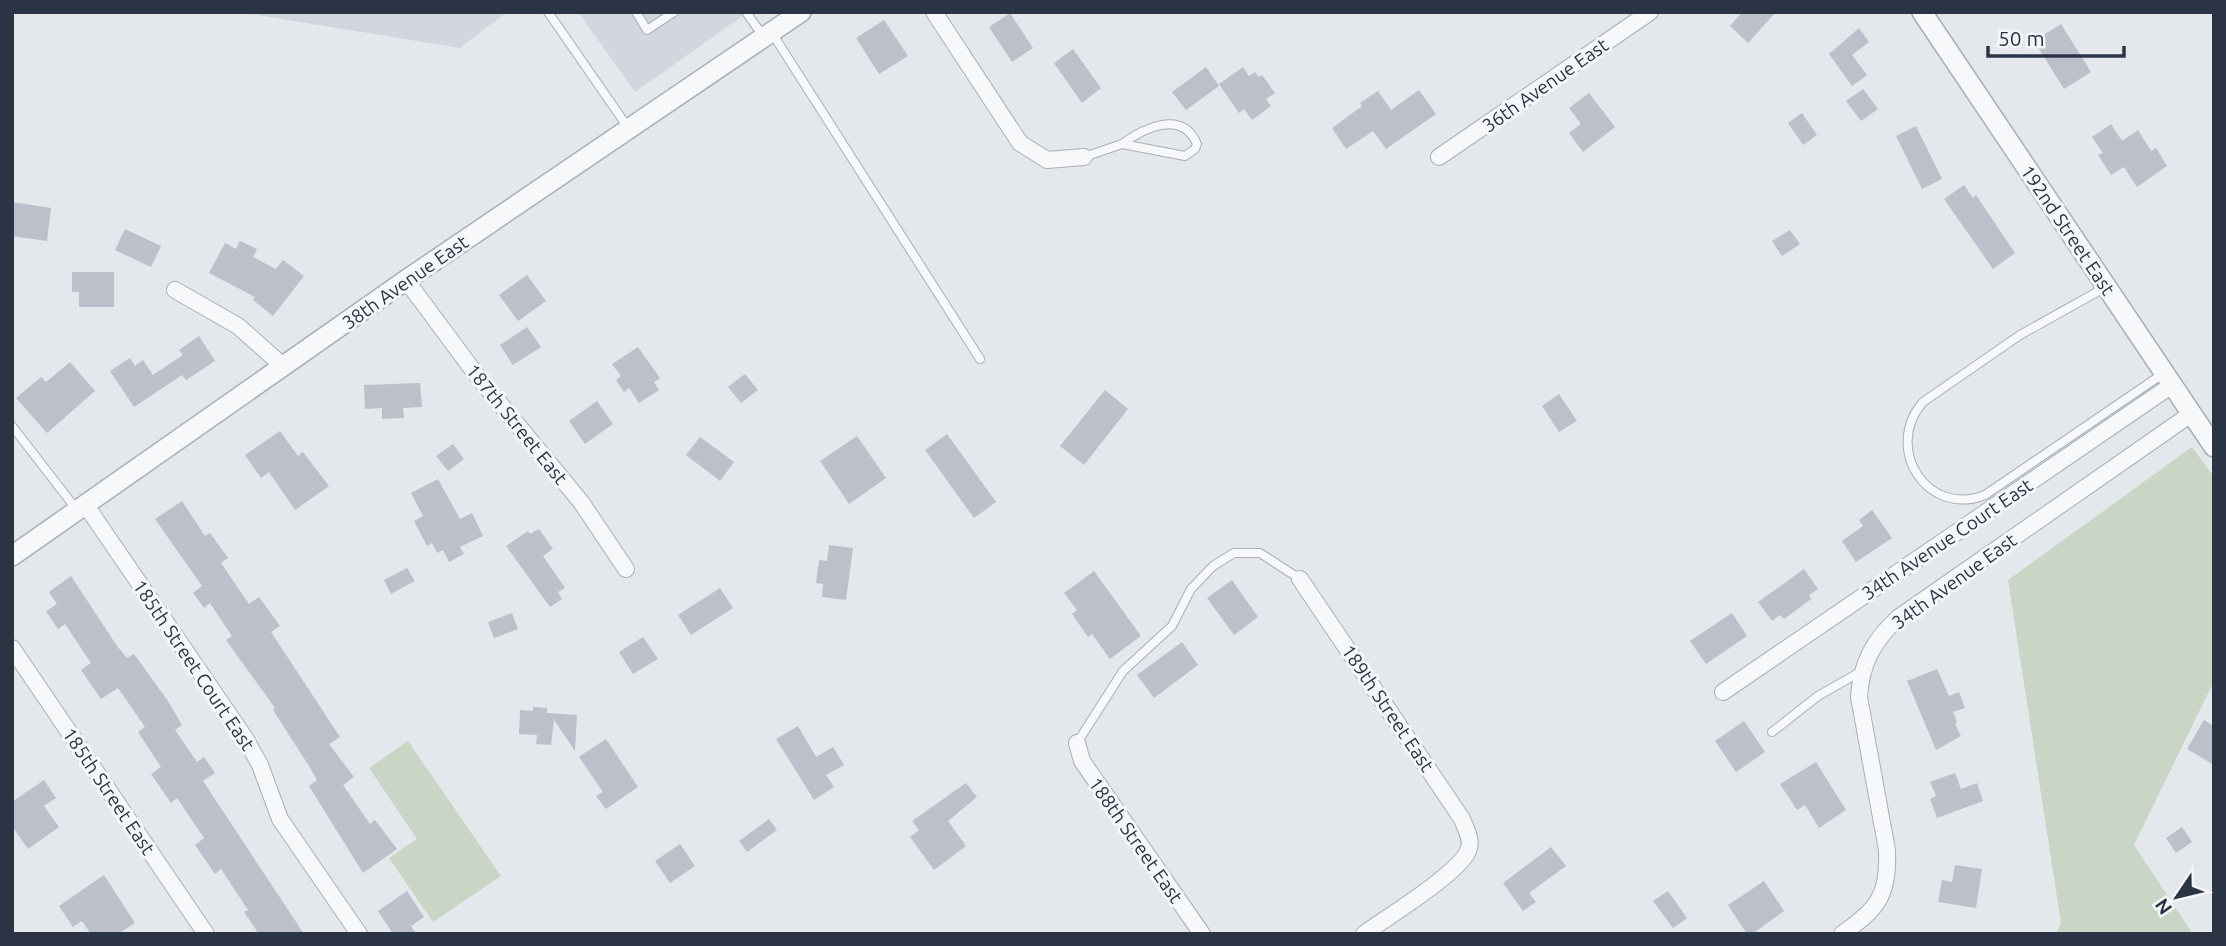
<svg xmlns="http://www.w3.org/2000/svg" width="2226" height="946" font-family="Ubuntu,sans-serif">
  <rect width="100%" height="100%" fill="#e4e7ec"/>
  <path fill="#d2d6de" d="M239 12H507L460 48Z
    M578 12H748L635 92Z"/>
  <path fill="#c9d6c5" d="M2192 447 2214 477V681L2134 845 2193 934H2056L2061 923 2008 580Z
    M408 741 501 876 433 922 389 858 417 839 369 768Z"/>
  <path fill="#bbc0ca" d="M1742 12H1776L1748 43 1730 26Z
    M1010 13 1033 48 1012 62 989 27Z
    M884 20 908 56 879 74 856 38Z
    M2061 24 2091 72 2064 89 2034 41Z
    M1859 28 1869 42 1852 55 1867 75 1852 86 1829 54Z
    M1073 49 1101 88 1082 103 1054 63Z
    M1206 67 1219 86 1186 110 1172 92Z
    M1243 67 1249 76 1255 72 1259 77 1262 75 1275 93 1266 99 1271 106 1252 120 1244 109 1239 113 1219 84Z
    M1863 89 1878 109 1861 121 1846 101Z
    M1419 90 1436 114 1386 149 1373 131 1346 149 1332 128 1362 106 1360 103 1378 91 1391 110Z
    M1589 93 1615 127 1583 152 1569 133 1581 124 1569 108Z
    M1802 113 1817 135 1803 145 1788 123Z
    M2111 124 2122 141 2138 130 2151 151 2156 148 2167 166 2137 187 2124 167 2111 175 2098 155 2103 153 2092 137Z
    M1916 126 1942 179 1922 189 1896 136Z
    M1964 185 1973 198 1976 195 2015 253 1993 269 1944 199Z
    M12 202 51 208 47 241 12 236Z
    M125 229 161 246 151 267 115 250Z
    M1790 230 1800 244 1782 256 1772 241Z
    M240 241 257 249 253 257 276 269 283 260 304 276 273 316 253 300 255 297 209 273 225 243 236 249Z
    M72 272H114V307H79V292H72Z
    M527 275 546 301 518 321 499 295Z
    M527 327 541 347 513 365 500 345Z
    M199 336 215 361 186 380 182 375 134 407 110 371 130 358 135 366 143 360 153 375 183 355 179 350Z
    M638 347 660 378 654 382 659 390 639 403 629 388 624 392 616 380 621 376 612 364Z
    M70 362 95 391 47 433 16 398 41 377 46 382Z
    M745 374 758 390 741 403 728 387Z
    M420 383 422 407 403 408 404 418 382 419V408L365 409 364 385Z
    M1105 390 1128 409 1084 465 1060 446Z
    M1559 394 1577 421 1559 432 1542 406Z
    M597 401 613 424 585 444 569 421Z
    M280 431 298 456 303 452 329 486 295 510 269 472 261 478 245 455Z
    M947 434 996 502 974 518 925 450Z
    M857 436 886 478 849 504 820 461Z
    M700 437 734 462 720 481 686 455Z
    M453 444 464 459 448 471 436 456Z
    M438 479 460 519 472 513 483 536 460 547 464 554 449 562 443 550 437 553 432 543 427 546 414 521 423 516 411 493Z
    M182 501 205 536 210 533 228 558 221 563 249 604 259 597 280 626 271 632 340 737 329 744 354 777 343 785 370 824 375 820 397 849 363 873 309 786 317 780 309 766 273 710 275 708 226 640 232 636 210 603 204 608 193 593 202 586 155 519Z
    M1872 510 1892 538 1856 562 1842 541 1863 526 1859 520Z
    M539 529 553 549 543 556 565 588 558 592 562 599 550 607 506 546 528 531 530 534Z
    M829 545 853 548 846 600 822 597 823 584 816 583 819 560 827 561Z
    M407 568 415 581 391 594 384 580Z
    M1804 569 1818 589 1809 595 1811 599 1784 619 1780 615 1772 621 1758 602Z
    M1094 571 1141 636 1110 659 1092 634 1088 637 1072 614 1077 610 1064 593Z
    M71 576 117 646 127 658 134 654 168 701 182 725 175 730 197 762 204 757 215 773 203 781 304 934H259L244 912 248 910 221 869 215 874 195 845 204 838 177 798 171 803 151 774 161 767 138 732 145 727 118 688 101 699 81 670 91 663 65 624 58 629 46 611 57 604 49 592Z
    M1232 580 1258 617 1234 635 1207 598Z
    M720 588 733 608 691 635 678 615Z
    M512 613 518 629 494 638 488 622Z
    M1732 613 1747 636 1706 664 1690 641Z
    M643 637 658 659 633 674 619 652Z
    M1182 642 1198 665 1154 698 1137 675Z
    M1937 669 1949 696 1959 692 1965 708 1953 712 1957 722 1955 724 1961 736 1936 750 1907 681Z
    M533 707 547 708V713L577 715 575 751 554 720 551 745 536 744 537 735 519 734 520 710 533 711Z
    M2204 720 2214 726V765L2187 749Z
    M1744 721 1765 752 1736 772 1715 741Z
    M798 726 816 757 833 747 844 765 826 775 834 787 814 800 776 739Z
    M606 739 638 787 606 809 596 796 603 792 579 757Z
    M1816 762 1846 810 1819 828 1805 805 1797 810 1780 784Z
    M1955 773 1961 789 1977 783 1983 801 1937 818 1930 799 1936 796 1930 782Z
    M44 780 56 798 44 806 59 827 28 849 12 826V802Z
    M966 783 977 797 948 821 966 846 934 870 910 837 919 830 912 821Z
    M769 819 777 830 747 852 739 841Z
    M2182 827 2192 842 2176 853 2166 838Z
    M680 844 695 866 670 883 655 861Z
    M1551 847 1566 866 1529 893 1536 902 1523 911 1503 883Z
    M1955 865 1982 869 1976 908 1938 902 1942 880 1952 882Z
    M104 875 135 923 118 934H91L82 921 73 927 59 906Z
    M1764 881 1784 911 1752 934H1747L1728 905Z
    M407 891 424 917 411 926 416 934H393L378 911Z
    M1668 891 1687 918 1673 928 1653 901Z"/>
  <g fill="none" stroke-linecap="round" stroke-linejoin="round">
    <g stroke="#a9aeb7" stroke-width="10">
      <path id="service" d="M548 12 629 129
        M636 12 647 30 674 12
        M746 12 763 36
        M772 33 980 359
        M1084 157 1122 144 1185 156 1195 149 1197 144C1182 109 1144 128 1122 144
        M2106 287 2020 335 1923 402C1883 448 1927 518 1985 495L2164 373
        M12 426 77 510
        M1772 732 1818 696 1860 672
        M1077 743 1123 671 1172 626 1191 589 1213 566 1234 553H1260L1300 579"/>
    </g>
    <g stroke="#a9aeb7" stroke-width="18">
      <path id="minor" d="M934 12 1020 143 1047 160 1084 157
        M1439 157 1650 12
        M406 280 478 377 581 502 626 569
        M175 290 238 326 284 367
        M87 507 245 738 260 765 280 819 359 934
        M1300 579 1462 819C1466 829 1473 841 1468 851 1458 874 1387 917 1364 934
        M12 648 206 934
        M1723 692 2172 385
        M1077 743 1082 761 1202 934
        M1842 934C1878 908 1889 896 1887 850L1859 697C1861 664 1873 641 1898 618L2191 414"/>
    </g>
    <g stroke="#a9aeb7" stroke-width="22">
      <path id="tertiary" d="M1922 12 2214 447
        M12 556 406 280 801 12"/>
    </g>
    <use href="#service" stroke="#f7f8fa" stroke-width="8"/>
    <use href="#minor" stroke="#f7f8fa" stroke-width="16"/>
    <use href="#tertiary" stroke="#f7f8fa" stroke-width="19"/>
  </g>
  <g text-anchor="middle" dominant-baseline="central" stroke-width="6" stroke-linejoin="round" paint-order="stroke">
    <g font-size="19" fill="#2b3445" stroke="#f4f6f9">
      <text transform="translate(1545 85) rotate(-35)">36th Avenue East</text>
      <text transform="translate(2068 230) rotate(56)">192nd Street East</text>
      <text transform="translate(405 282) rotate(-35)">38th Avenue East</text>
      <text transform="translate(517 424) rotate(51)">187th Street East</text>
      <text transform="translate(1947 539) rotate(-34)">34th Avenue Court East</text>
      <text transform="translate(1954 581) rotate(-36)">34th Avenue East</text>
      <text transform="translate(194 665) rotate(56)">185th Street Court East</text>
      <text transform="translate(1388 708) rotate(56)">189th Street East</text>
      <text transform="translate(109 791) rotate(56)">185th Street East</text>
      <text transform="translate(1136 840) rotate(55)">188th Street East</text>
    </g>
  </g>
  <rect width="2226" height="946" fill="none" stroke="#2b3445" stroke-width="28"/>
  <g transform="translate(2177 897) rotate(235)" stroke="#f4f6f9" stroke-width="5" paint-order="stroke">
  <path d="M0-5L12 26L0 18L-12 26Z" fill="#2b3445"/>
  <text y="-10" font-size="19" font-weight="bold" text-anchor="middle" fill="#2b3445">N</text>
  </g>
  <path d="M1988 46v10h136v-10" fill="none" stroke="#2b3445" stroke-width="3.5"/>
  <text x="1998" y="46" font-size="21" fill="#2b3445" stroke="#f4f6f9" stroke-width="5" paint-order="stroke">50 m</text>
</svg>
